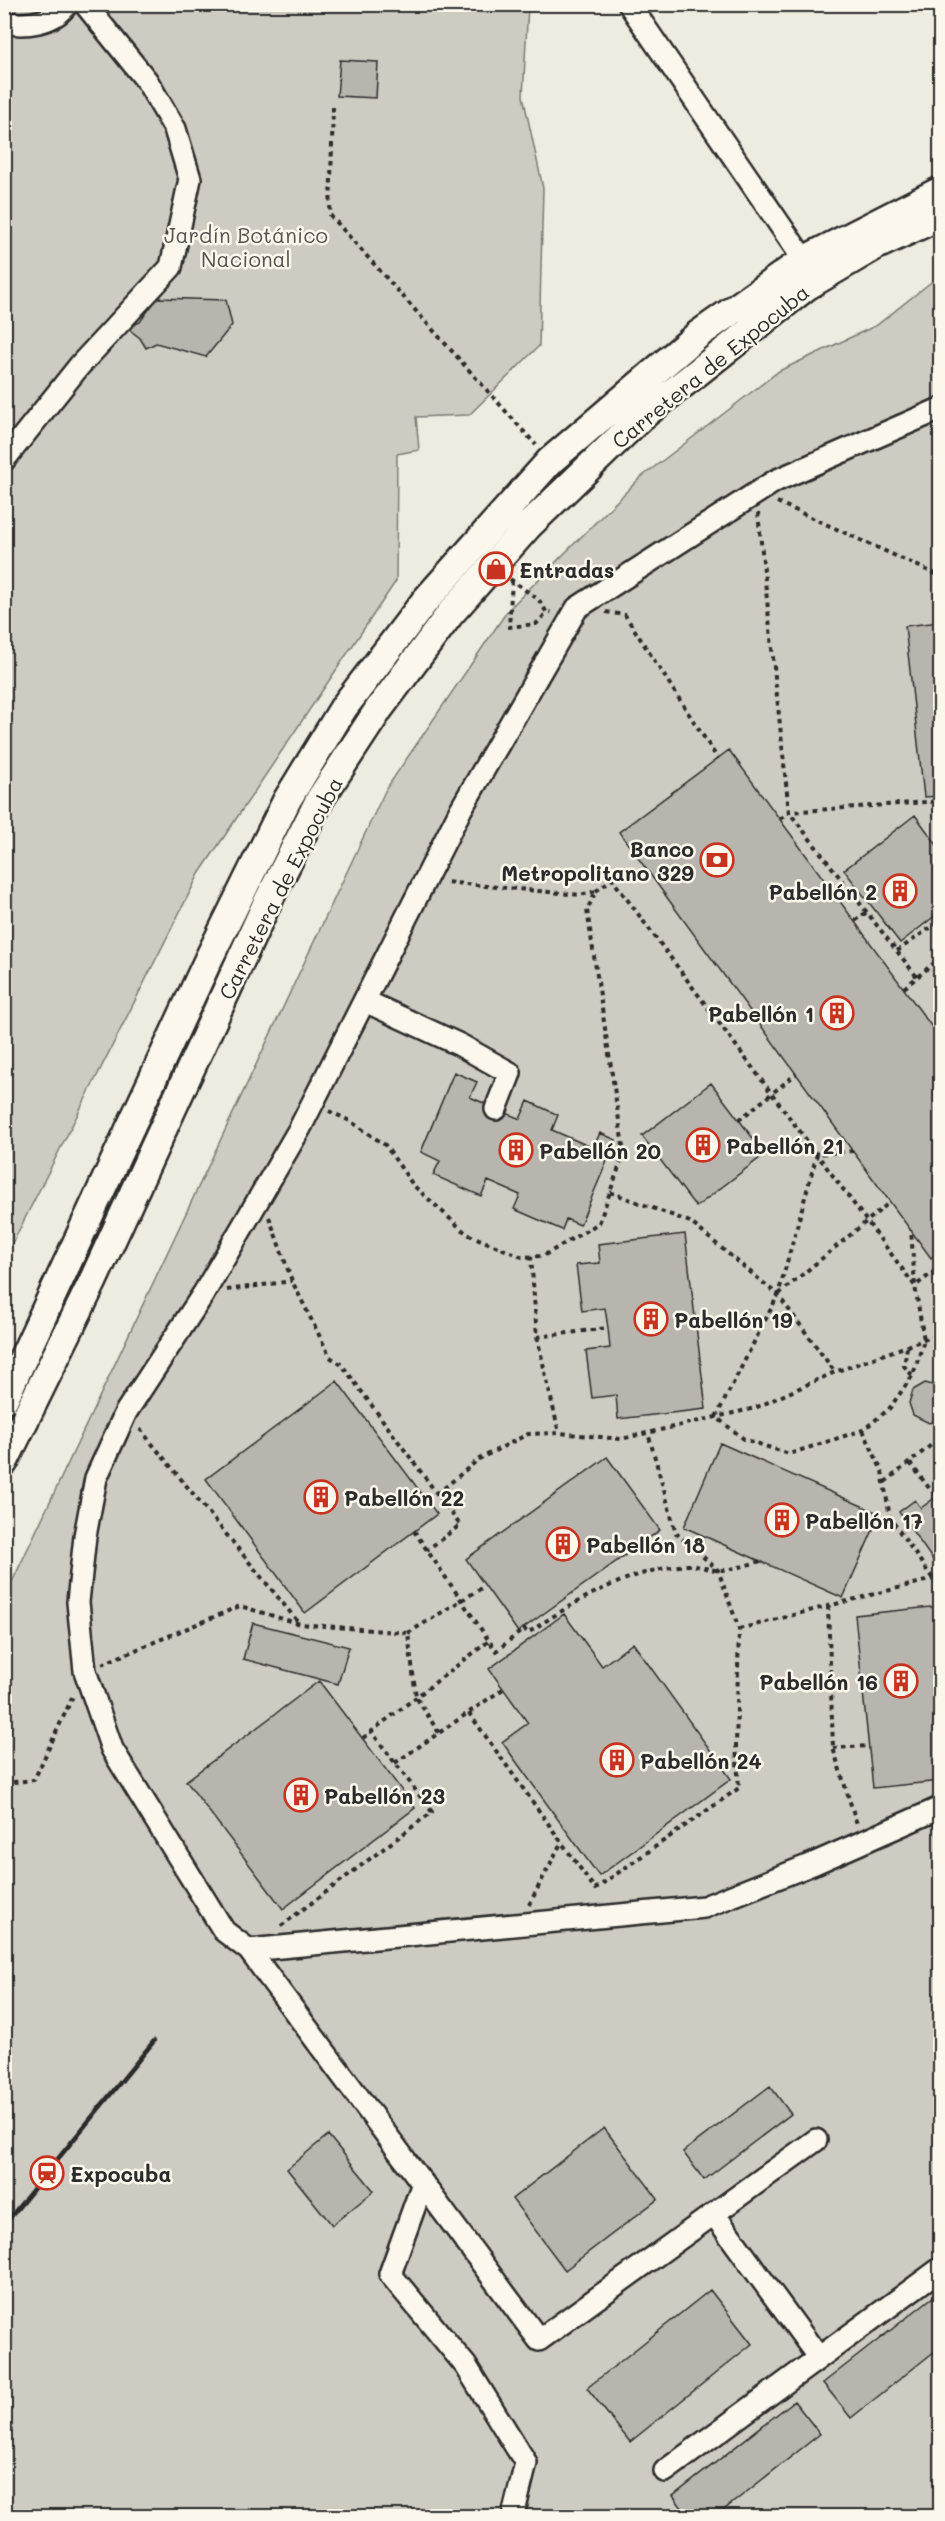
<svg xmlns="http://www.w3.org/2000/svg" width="945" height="2521" font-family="Mali,sans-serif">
  <rect width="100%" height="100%" fill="#eeebe0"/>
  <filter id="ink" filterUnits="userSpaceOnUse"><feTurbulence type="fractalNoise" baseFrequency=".0167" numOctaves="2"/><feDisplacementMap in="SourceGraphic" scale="12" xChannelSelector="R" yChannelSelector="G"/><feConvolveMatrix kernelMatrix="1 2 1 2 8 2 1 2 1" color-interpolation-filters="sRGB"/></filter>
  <g filter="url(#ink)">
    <path fill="#cecbc2" stroke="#7c7b76" stroke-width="1.5" d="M5 5H528L523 96 543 188 539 346 469 415 416 417 419 450 397 454 396 581 199 874 5 1258Z
      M940 275V2516H5V1597L386 789 508 610 640 478 779 371 877 325Z"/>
    <path fill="#b8b5ae" stroke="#2b2b2b" stroke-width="1.5" d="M340 60 378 62 376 98 337 96Z
      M157 298 226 300 232 325 206 357 156 343 146 348 140 338 127 328 140 322Z
      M940 622V796L924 797 905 626Z
      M729 750 940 1038V1251L931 1258 619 832Z
      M915 815 940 849V912L900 943 844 870Z
      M454 1072 477 1082 470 1097 520 1119 528 1101 558 1115 552 1130 593 1148 600 1133 616 1140 580 1225 566 1219 562 1230 514 1209 520 1195 488 1181 481 1196 433 1175 440 1161 421 1152Z
      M711 1083 765 1154 696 1207 642 1136Z
      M685 1234 706 1409 618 1419 616 1395 592 1398 586 1351 610 1348 608 1328 605 1308 582 1311 576 1265 600 1263 598 1244Z
      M337 1381 437 1514 305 1613 206 1479Z
      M925 1383 940 1387V1419L929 1423 913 1415 909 1403 913 1390Z
      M720 1443 880 1514 843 1598 684 1527Z
      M607 1457 660 1530 518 1632 466 1559Z
      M940 1494V1570L899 1512 915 1500 921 1508Z
      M940 1606V1781L873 1788 855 1615Z
      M564 1614 602 1666 633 1643 731 1779 599 1876 502 1742 528 1723 489 1669Z
      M253 1623 349 1647 338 1684 243 1659Z
      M319 1681 415 1808 283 1909 186 1781Z
      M770 2086 791 2114 704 2180 683 2152Z
      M604 2128 658 2199 565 2270 512 2199Z
      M328 2135 374 2191 332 2225 287 2169Z
      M710 2290 752 2344 630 2442 587 2388Z
      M933 2297 940 2307V2347L851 2418 823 2383Z
      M794 2401 820 2434 716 2516H688L673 2496Z"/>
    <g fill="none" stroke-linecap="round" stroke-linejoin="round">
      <g stroke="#2b2b2b" stroke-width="26">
        <path id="minor" d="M629 4 804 260
          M4 22C24 27 55 23 67 4
          M4 460 80 365 171 267 190 179 175 129 147 81 85 4
          M365 1001 460 1045 510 1073 496 1109
          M249 1950 704 1907 815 1863 940 1808
          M816 2140 539 2340 249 1950 224 1931 112 1749 85 1671 78 1602 85 1536 96 1478 126 1412 204 1293 300 1128 461 809 577 608 775 481 940 409
          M423 2183 390 2274 466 2366 526 2463 513 2516
          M714 2214 819 2358
          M665 2471 940 2269"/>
      </g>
      <g stroke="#2b2b2b" stroke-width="32">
        <path id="major" d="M4 1399 209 958 287 800 344 707 425 601 550 461 699 334 804 260 940 191
          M4 1462 92 1283 267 903 320 799 379 709 450 614 529 525 641 417 807 286 875 246 940 216"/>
      </g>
      <path stroke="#2b2b2b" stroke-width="4" stroke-dasharray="4.5 4.5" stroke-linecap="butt" d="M333 107 330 215 536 445
        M777 502 940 576
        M758 513 789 812 917 977
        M510 579 539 600 547 613 551 612
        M512 581 509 627 536 624 547 613
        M606 612 625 615 718 759
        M780 819 789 812 940 801
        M596 891 612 879 915 1286 940 1267
        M855 921 867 912
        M897 951 940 921
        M904 988 940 958
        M329 1111 350 1121 385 1145 413 1185 467 1234 522 1257 543 1256 599 1223 624 1153 587 910 596 891 580 895 445 882
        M739 1120 796 1074
        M853 1151 817 1154 778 1295 716 1417 744 1439 789 1454 863 1430 889 1409 913 1375 924 1340 915 1286 911 1230
        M610 1192 690 1222 778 1295 835 1372
        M269 1217 292 1281 330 1357 342 1365 460 1525 427 1550
        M531 1256 537 1337 559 1433
        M227 1290 292 1281
        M779 1294 890 1202
        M537 1337 608 1328
        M907 1347 904 1366 912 1375
        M140 1429 299 1623
        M863 1430 882 1471 890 1518 940 1589
        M910 1463 936 1497
        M885 1482 940 1438
        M437 1494 479 1459 528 1434 559 1433 621 1439 755 1408 835 1372 940 1334
        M414 1531 496 1651 524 1629 528 1633C576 1600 628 1570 688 1565 697 1565 706 1569 715 1570 729 1571 747 1565 761 1561
        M828 1606 833 1748 857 1824
        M739 1629 933 1579
        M408 1633 485 1586
        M102 1664 240 1606 300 1624 408 1633 416 1697 439 1733
        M469 1713 595 1889 739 1788 736 1746 739 1629 718 1570 676 1533 648 1433
        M363 1738 489 1641
        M833 1748 869 1746
        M395 1763 503 1689
        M4 1783 34 1780 73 1696
        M529 1905 561 1843
        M281 1926 432 1812 371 1731"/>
      <use href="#minor" stroke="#fbf7ec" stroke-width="21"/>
      <use href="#major" stroke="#fbf7ec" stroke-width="27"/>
      <path stroke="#2b2b2b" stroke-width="4.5" d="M4 2225 154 2041"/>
    </g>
  </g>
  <defs>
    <g id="shop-ring" transform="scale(1.725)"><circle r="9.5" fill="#fbf7ec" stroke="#c8321e" stroke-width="1.5"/><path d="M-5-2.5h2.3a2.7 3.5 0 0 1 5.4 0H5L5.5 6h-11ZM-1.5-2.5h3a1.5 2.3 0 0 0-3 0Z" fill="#c8321e"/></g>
    <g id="bank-ring" transform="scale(1.725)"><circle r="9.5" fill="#fbf7ec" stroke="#c8321e" stroke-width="1.5"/><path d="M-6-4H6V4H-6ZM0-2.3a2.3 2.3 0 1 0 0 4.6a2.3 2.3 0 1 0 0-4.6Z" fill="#c8321e"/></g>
    <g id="building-ring" transform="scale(1.725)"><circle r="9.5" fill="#fbf7ec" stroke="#c8321e" stroke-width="1.5"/><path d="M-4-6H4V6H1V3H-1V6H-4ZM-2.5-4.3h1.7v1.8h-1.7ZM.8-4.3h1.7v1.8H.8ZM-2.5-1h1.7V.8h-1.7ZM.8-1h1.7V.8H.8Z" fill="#c8321e"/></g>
    <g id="station-ring" transform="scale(1.725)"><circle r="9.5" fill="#fbf7ec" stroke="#c8321e" stroke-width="1.5"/><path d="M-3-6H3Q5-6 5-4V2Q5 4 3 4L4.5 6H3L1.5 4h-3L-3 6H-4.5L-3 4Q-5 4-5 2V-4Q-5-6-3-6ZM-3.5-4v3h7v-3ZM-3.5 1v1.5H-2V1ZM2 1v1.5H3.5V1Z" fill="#c8321e"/></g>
  </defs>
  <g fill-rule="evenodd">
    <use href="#shop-ring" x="496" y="569"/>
    <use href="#bank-ring" x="717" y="860"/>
    <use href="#building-ring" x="900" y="891"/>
    <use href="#building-ring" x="837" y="1013"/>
    <use href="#building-ring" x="703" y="1145"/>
    <use href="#building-ring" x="516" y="1150"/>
    <use href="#building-ring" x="651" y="1319"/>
    <use href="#building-ring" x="321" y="1497"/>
    <use href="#building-ring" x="782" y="1520"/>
    <use href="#building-ring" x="563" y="1544"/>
    <use href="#building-ring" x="901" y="1681"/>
    <use href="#building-ring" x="617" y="1760"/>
    <use href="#building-ring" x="301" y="1795"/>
    <use href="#station-ring" x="47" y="2173"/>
  </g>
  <g text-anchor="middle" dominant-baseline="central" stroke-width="5" stroke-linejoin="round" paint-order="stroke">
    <g font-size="21" fill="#545351" stroke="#fbf7ec">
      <text x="246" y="234">Jardín Botánico<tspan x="246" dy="24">Nacional</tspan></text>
    </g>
    <g font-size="21" fill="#2b2b2b" stroke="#fbf7ec">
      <text transform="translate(710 366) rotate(-39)">Carretera de Expocuba</text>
      <text transform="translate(280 888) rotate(-63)">Carretera de Expocuba</text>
    </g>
    <g font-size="21" font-weight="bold" fill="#2b2b2b" stroke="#fbf7ec" text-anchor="start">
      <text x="519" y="569">Entradas</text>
      <text x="694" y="848" text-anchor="end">Banco<tspan x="694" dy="24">Metropolitano 329</tspan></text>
      <text x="877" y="891" text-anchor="end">Pabellón 2</text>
      <text x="814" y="1013" text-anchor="end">Pabellón 1</text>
      <text x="726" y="1145">Pabellón 21</text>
      <text x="539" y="1150">Pabellón 20</text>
      <text x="674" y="1319">Pabellón 19</text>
      <text x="344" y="1497">Pabellón 22</text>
      <text x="805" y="1520">Pabellón 17</text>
      <text x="586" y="1544">Pabellón 18</text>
      <text x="878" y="1681" text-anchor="end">Pabellón 16</text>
      <text x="640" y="1760">Pabellón 24</text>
      <text x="324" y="1795">Pabellón 23</text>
      <text x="70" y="2173">Expocuba</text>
    </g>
  </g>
  <rect width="945" height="2521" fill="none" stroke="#fbf7ec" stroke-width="24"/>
  <rect x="12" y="12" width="921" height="2497" fill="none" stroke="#2b2b2b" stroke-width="2" filter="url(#ink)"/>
</svg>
